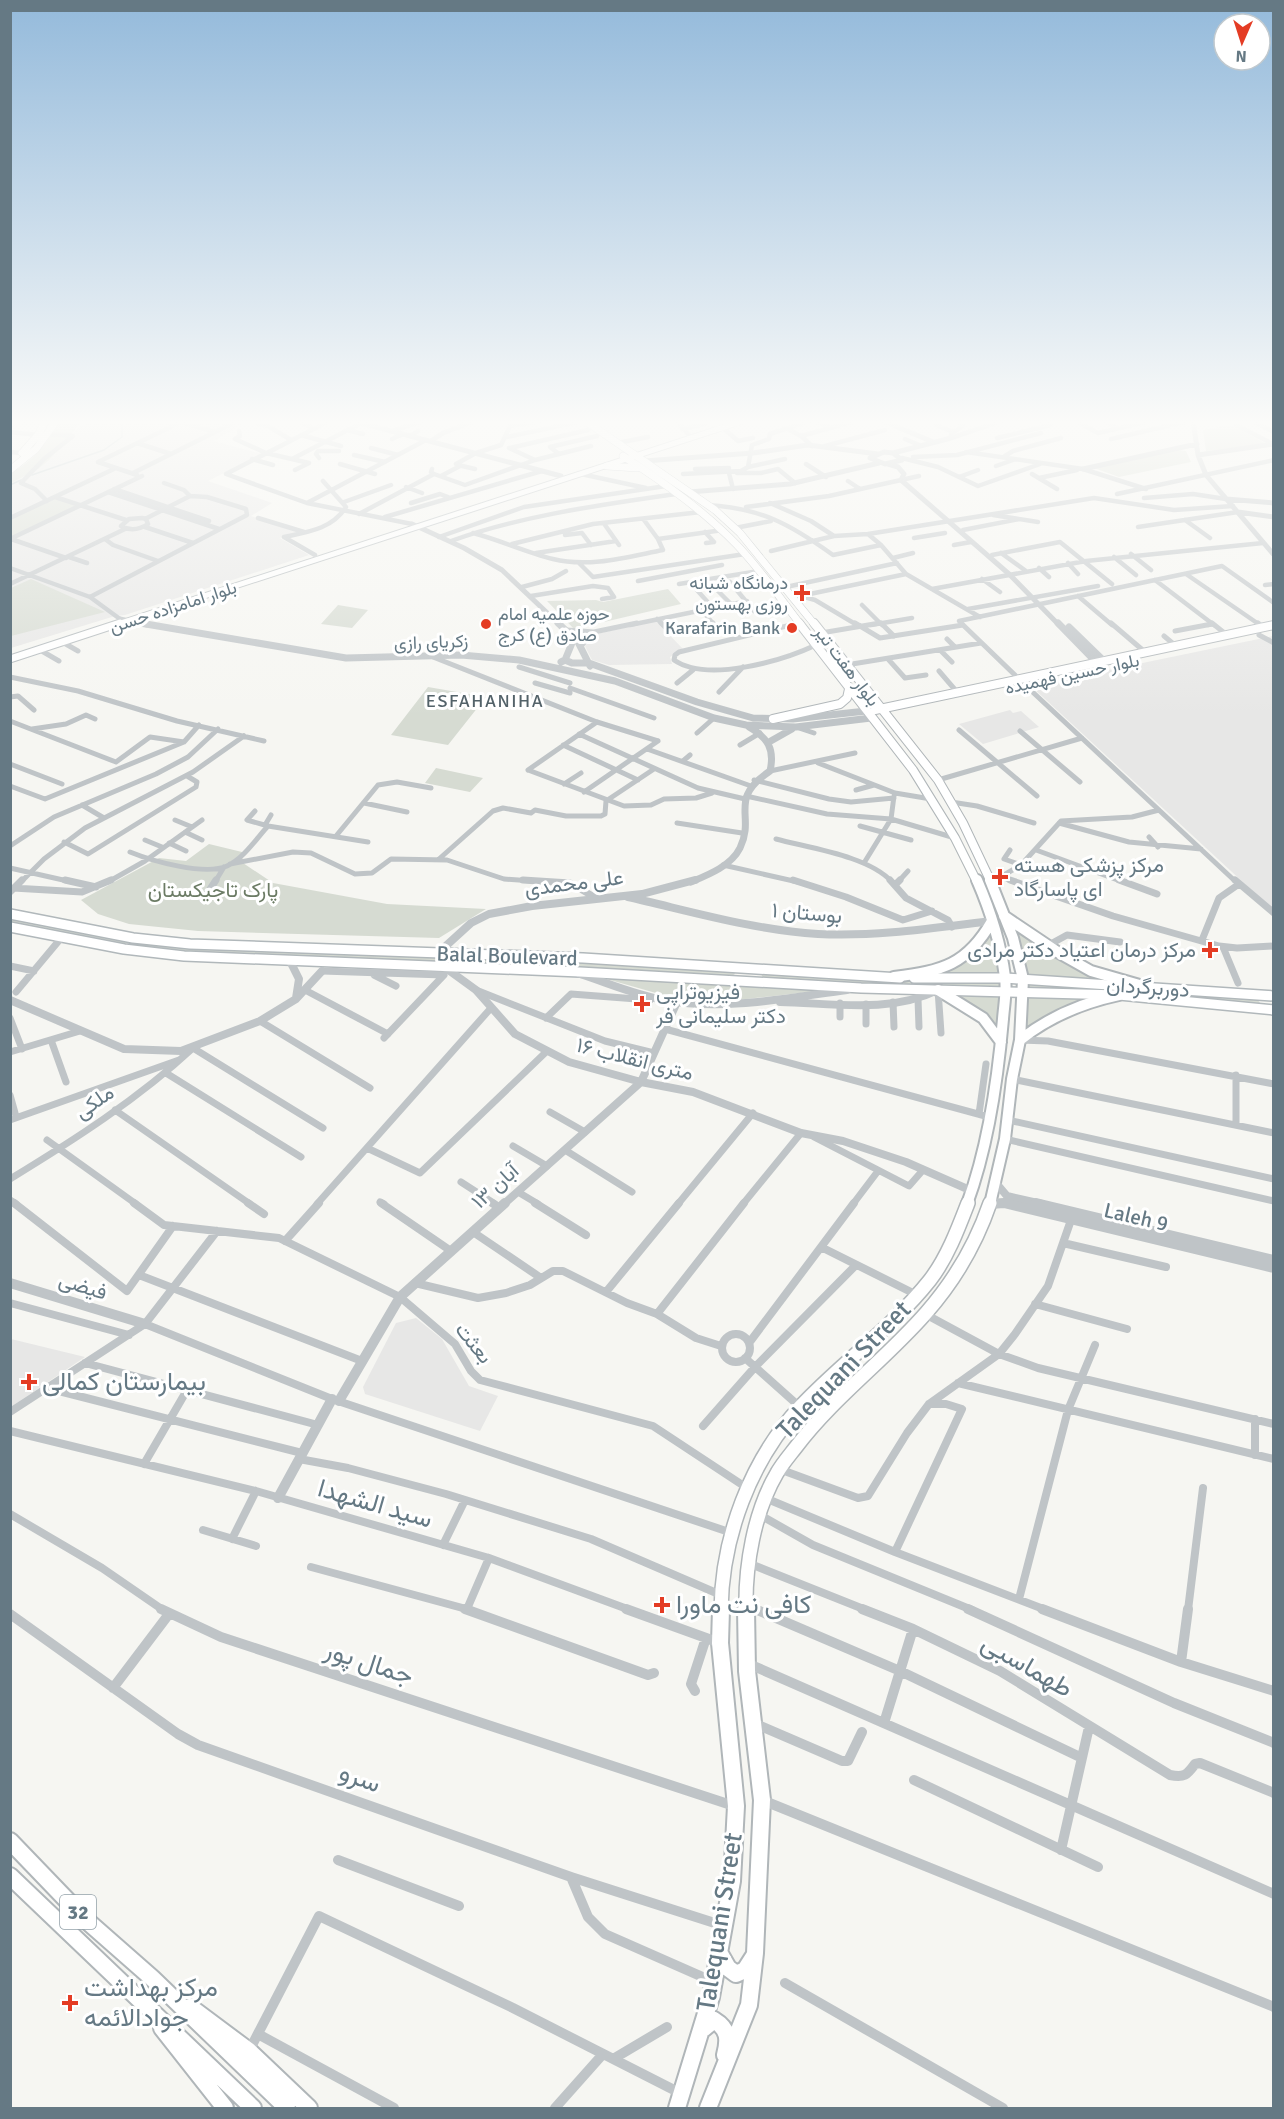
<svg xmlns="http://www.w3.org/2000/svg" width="1284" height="2119" font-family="Signika,Vazirmatn,sans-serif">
  <rect width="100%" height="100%" fill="#f6f6f2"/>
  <path fill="#e7e7e6" d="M97 420H249L214 441 262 454 208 481 272 503 251 516 298 532 280 538 309 555 125 615 115 616 11 648 10 476 81 426Z
    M656 621 683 649 670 657 672 664 609 665 592 660 585 646 596 634Z
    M1273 636V910L1031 686Z
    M1010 710 1013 713 1021 711 1039 727 983 744 959 724Z
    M416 1318 442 1339 469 1386 498 1396 480 1431 365 1394 363 1387 396 1323Z
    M11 1339 85 1357 11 1407Z"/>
  <path fill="#d6dbd2" d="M61 420 82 421 49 460 38 469 11 483V473C32 462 49 441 61 420Z
    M1231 425 1267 444 1206 451 1203 430Z
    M1177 450 1186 451 1191 462 1119 477 1094 468Z
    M56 498 78 506 11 538 10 519Z
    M31 579 105 612 11 636V588Z
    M668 589 681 604 574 629 547 601 596 600 603 602Z
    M338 605 368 610 352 628 321 624Z
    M428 687 486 697 448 745 391 735Z
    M436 768 483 778 470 792 425 783Z
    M209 844 242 852 243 863 273 883 387 904 486 909 439 938 198 931 129 924 98 914 81 900 159 858 186 861Z
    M10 918 129 940 124 946 11 924Z
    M1009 923 1116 981 1028 976Z
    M992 929 999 975 937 974C960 961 980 953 992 929Z
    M137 940 607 962 734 971 735 974 730 977 184 953 133 947Z
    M761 973 917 981 998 980 1001 989 763 979Z
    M589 974 836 989 746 999H677Z
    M1027 982 1257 999 1260 1003 1027 990Z
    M1000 995 997 1032 951 997Z
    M1026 995 1102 996 1081 1000 1020 1034Z"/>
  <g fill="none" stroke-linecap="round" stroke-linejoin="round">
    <path stroke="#b6c4c7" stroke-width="1.5" d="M32 475 104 450 122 437V422L125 420
      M10 485 21 480"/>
    <g stroke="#b1b8bb" stroke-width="7">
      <path id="secondary-far2" d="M115 625 746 420"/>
    </g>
    <g stroke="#b1b8bb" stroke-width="9">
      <path id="secondary-far1" d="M10 659 120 623"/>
    </g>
    <g stroke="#b1b8bb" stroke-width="12">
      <path id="secondary" d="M10 914 133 938 190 944 583 958 900 978
        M10 927 124 949 184 956 580 972 861 988 1119 995 1274 1010
        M914 978H1005L1274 996"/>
    </g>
    <g stroke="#b0b6b9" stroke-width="8">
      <path id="primary-far4" d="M584 420 715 510 740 533 815 625
        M22 453 38 435 46 420
        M623 456C663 482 703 510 737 545 760 569 780 598 801 625
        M607 466 637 468
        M10 470 36 449 57 420"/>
    </g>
    <g stroke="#b0b6b9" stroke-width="10">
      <path id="primary-far3" d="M799 623 913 770 955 838 977 882
        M814 623 938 780 963 823 991 882
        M875 710 1274 625
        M773 719 840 704 847 698 849 689"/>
    </g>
    <g stroke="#b0b6b9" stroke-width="14">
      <path id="primary-far2" d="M1004 916 1059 953 1091 971 1143 986
        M894 977C942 971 967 965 992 921
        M938 990 983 1018 1001 1042
        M1020 1040C1050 1016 1082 1003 1119 995
        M967 1204C987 1150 998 1077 1003 1019 1004 1005 1007 991 1005 977 1001 945 990 910 977 880
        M990 1204 1005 1139 1012 1079 1020 1040 1023 979 1013 938 990 880"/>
    </g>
    <g stroke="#b0b6b9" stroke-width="16">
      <path id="primary-far1" d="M721 1610C722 1537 750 1461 800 1407 841 1363 892 1328 930 1280 947 1258 958 1229 968 1203
        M746 1610C745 1566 754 1512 777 1473 782 1464 789 1456 796 1447 834 1397 885 1360 926 1313 955 1280 976 1244 990 1203"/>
    </g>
    <g stroke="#b0b6b9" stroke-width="20">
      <path id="primary" d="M10 1841 86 1920 152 1978 287 2108
        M10 1876 253 2108
        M720 1954 728 1968 736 1974 745 1970 754 1956
        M190 2007 249 2051 309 2108
        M162 2028 225 2108
        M703 2029 714 2020C729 2029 729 2040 725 2055
        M677 2108 711 1997 732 1881 736 1806 720 1643 721 1609
        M708 2108 749 2005 755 1953 762 1800 747 1671 746 1609"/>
    </g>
    <path stroke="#bfc4c7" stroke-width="4.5" d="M295 420 313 428
      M331 420 226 474 307 503 412 524
      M456 420 464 424
      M676 420 689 435
      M1015 420 1022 422
      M1074 420 1098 433 1154 420
      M1102 420 1118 428
      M20 422H45
      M1254 422 1274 432
      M258 424 268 426 291 440
      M936 425 953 432
      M1236 425 1273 444
      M510 426 547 420
      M722 427 738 441 753 438
      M786 428 801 436 812 446
      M682 429 705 424
      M347 430 363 434
      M239 431 240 436 235 439 266 453 309 463 295 470
      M392 431 426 420
      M10 432 38 435
      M215 432 239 420
      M301 435 341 446
      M410 436 418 431
      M801 436 859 420
      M507 437 578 422
      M951 438V434L963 426 957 420
      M997 438 1051 425 1037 420
      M392 439 403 434
      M905 439 919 445
      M1111 439 1193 420
      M137 443 171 454
      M617 443 648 437
      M825 446 885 430
      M371 448 398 455
      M509 448 535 460
      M510 448 588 430
      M10 452 22 453
      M966 452 1083 469 1146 489
      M559 454 550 447 597 436
      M354 455 385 462
      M1005 456 1013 451 1061 438
      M913 457 957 455 1041 433
      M319 458 316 454 318 451H339
      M902 458 938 467 978 486 1040 464
      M252 459 273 465
      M292 459 367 420
      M98 462 181 422 215 432 133 473
      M340 464 375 474
      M456 464 476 453 501 445 510 426 508 420
      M806 464 826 477
      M458 465 475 469
      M996 466 1013 460
      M748 467 785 459
      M116 468 137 475
      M432 469 431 472 434 474 465 485 535 460 591 446
      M695 469 729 468
      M729 473 733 489
      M737 473H761L778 469 795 483
      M581 474 646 488
      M683 474 741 471 748 467 752 445 769 439 770 434 812 420 831 428
      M1032 474 1057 489
      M441 476 460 466
      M959 477 978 470
      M1039 478 1077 470
      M848 481 860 489
      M406 487 422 493
      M114 489 209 521
      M108 492 219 529
      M1117 494 1274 460
      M55 497 126 520
      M1144 498 1193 494 1226 499
      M47 501 35 489 21 483 44 459 73 436 48 434
      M344 502 391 485
      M307 503 426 440
      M411 503 440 494 448 497
      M770 503 811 521 834 536
      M707 505C761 508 790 524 833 555L881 545
      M746 507 829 496 919 476
      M359 514 434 474
      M993 515 1038 522
      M385 517 542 471
      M10 518 116 468 98 462
      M142 518 146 519 148 524C139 530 130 531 121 526L129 519Z
      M258 518 304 532
      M145 519 190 496
      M644 520 658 539
      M1185 520 1210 538
      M605 525 619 545
      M145 527 193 543
      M1138 527 1238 512
      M735 528 771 521
      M963 530 1019 519
      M705 532 714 542 706 543
      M473 533C500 540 525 552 553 559 589 568 627 557 663 550L658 539 723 530
      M868 534 1094 498 1174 510 1233 506
      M565 535 582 533 591 545
      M439 537 524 507 666 486
      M914 538 945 533
      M10 539 142 476
      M11 539 66 558
      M105 539 113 545 158 561
      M451 541C523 515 601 505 676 494
      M512 544 593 524 701 512
      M954 545 971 542
      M771 551 834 536 868 534 881 545 906 574 980 617
      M536 553 616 541
      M1001 553 1026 571
      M1131 554 1151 570
      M315 555 284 537C308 532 332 529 346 507L323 481
      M992 555 1060 542 1112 584
      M69 557 87 563
      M1114 557 1136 575
      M893 558 913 553
      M579 563 593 577 745 554
      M1068 563 1078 574
      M10 568 90 597 120 619
      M1039 568 1049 577
      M1186 574 1260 625
      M982 579 1000 592
      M1155 580 1214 625
      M638 581 722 565
      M730 582 754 611
      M10 584 125 529
      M679 584 759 571
      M1265 585 1274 584
      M522 587 552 579 566 571
      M786 587 897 563
      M696 589 713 608
      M932 589 1086 561 1263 543
      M717 590 731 604
      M805 595 906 574
      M531 596 593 586 608 588 614 597 602 599
      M801 596 815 600 857 625
      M1078 596 1112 625
      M90 597 247 515 246 509 207 497 190 496 184 490 164 483
      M862 605 882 625
      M968 609 1098 586
      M702 610 714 625
      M657 619 663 625
      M959 621 1222 566 1274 603
      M961 623 963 625
      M630 625 747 601
      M792 625 795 624
      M871 625 912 618
      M1208 625 1212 624"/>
    <path stroke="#bfc4c7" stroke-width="5" d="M661 623 667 629
      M713 623 716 627
      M855 623 880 638 963 625
      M881 623 894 636
      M961 623 1019 679
      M1111 623 1145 652
      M1212 623 1227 635
      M1258 623 1263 627
      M795 624 679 652 675 655 674 660C707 683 782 661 816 645
      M567 630 594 632
      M1175 631 1212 624
      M821 633 880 623
      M1259 635 1274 643
      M1164 636 1176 646
      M947 639 955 647
      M64 643 78 651
      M581 646 594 632 637 623
      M40 650 59 661
      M940 650 952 662
      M433 657 597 722 658 741
      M888 659 905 678 926 675
      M846 665 981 643
      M519 667 570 683
      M939 671 957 692
      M10 677 78 691 177 721 264 741
      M535 683 570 693
      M677 683 693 670
      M1024 684 1236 882
      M570 688 654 718
      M719 692 743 667
      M10 697 18 696 34 710
      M10 721 116 762 150 737 184 742
      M796 727 814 733
      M32 729 66 724 86 715 95 719
      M959 730 1037 796
      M1020 731 1080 782
      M697 733 714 718
      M579 734 698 788 745 799
      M563 745 638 780
      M740 745 760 733
      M647 749 751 786
      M683 761 690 755
      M818 763 895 793 931 799
      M10 764 62 784
      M528 770 624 806 651 805 664 799 696 798 712 793
      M528 770 597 722
      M770 771 855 753
      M754 780 829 799 851 802 894 798
      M938 780 1082 738
      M564 784 581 773
      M10 786 45 799 184 742 199 725
      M856 790 874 785
      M584 792 658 741
      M746 796 827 814 891 819 955 838
      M951 802 977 806 1034 823
      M364 803 407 812
      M82 805 104 818
      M255 811 247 820 268 826 368 842
      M175 820 192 827
      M677 823 742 833
      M1059 823 1129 842 1201 849
      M265 825 271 815
      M860 826 911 840
      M185 832 202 840
      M336 836 378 785 397 782 431 788
      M1149 837 1158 847
      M776 839C809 848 869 856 892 882
      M145 840 162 847
      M64 842 88 854 196 787 197 782 187 776
      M169 843 186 851
      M10 846 54 817 156 774 188 757 218 729
      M1010 850 1004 859 1021 865
      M1036 850 1123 882
      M130 852C152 861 205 876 227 866 244 858 256 839 268 826
      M439 859 493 811 503 808 531 813 535 810 566 816H601L605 814 606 801 654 769
      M864 863 891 819 894 796
      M230 864 293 852 311 853 355 874 372 873 391 859 447 860 504 879 547 882
      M723 865 798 882
      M10 868 72 882
      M1004 878 1014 882
      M21 882 44 859 85 828 193 772 244 736
      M108 882 145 861 202 820
      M215 882 224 867
      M898 882 908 871
      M992 882 1021 865 1061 821 1132 817 1159 810"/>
    <path stroke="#bfc4c7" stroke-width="7" d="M65 880 96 887
      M523 880 570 883 596 898
      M793 880 846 897 903 920 932 911
      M890 880 906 898 948 920 952 927
      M1010 880 1113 916 1219 946 1237 948 1274 946
      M1119 880 1157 894
      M1235 880 1274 913
      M991 882 996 880
      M895 885 900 880
      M13 888 82 892 111 880
      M10 892 22 880
      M203 900 216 880
      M1202 940 1219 898 1239 884
      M1047 946 1067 935 1120 942
      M1223 947 1238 983
      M10 966 34 971
      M322 971 444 975
      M374 975 396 986
      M305 990 388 1034
      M476 990 605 1041 654 1053
      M938 990 941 1033
      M16 992 62 937
      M918 999 919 1027
      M893 1002 894 1027
      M840 1003V1017
      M866 1004V1024
      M10 1018 22 1049
      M546 1018 571 994 650 1000
      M260 1021 370 1088
      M665 1029 989 1117
      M384 1038 444 975
      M51 1040 66 1082
      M1020 1040 1048 1041 1274 1084
      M10 1052 80 1031
      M166 1073 301 1157
      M1236 1075V1125
      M1012 1079 1274 1133
      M10 1095 15 1113
      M115 1110 250 1204
      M550 1112 585 1132
      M979 1114 986 1064
      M10 1120 179 1060
      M1008 1120 1274 1179
      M814 1137 909 1186 923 1170
      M1005 1139 1274 1201
      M47 1140 136 1204
      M513 1146 547 1166
      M367 1148 420 1173 546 1052
      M565 1150 632 1192
      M10 1179C74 1140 138 1099 193 1048L323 1128
      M461 1182 495 1204
      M518 1192 538 1204
      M10 1200 16 1204
      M380 1202 384 1204
      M317 1204 491 1008
      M678 1204 753 1113
      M743 1204 801 1133
      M853 1204 878 1171"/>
    <path stroke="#bfc4c7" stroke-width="8" d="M14 1203 127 1291 173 1226
      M134 1203 164 1225 279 1238 400 1297 455 1344 471 1371 480 1380 653 1426 747 1488
      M248 1203 264 1214
      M381 1203 451 1251
      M492 1203 500 1208
      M535 1203 586 1235
      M473 1232 541 1278
      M285 1241 319 1203
      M1063 1243 1166 1267
      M821 1247 917 1295
      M139 1275 362 1361
      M415 1283 478 1298 506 1293 530 1285 553 1271H563L627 1303 657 1314 696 1338 721 1346
      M606 1292 679 1203
      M10 1303 129 1335
      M1035 1304 1127 1329
      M657 1314 744 1203
      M925 1314 999 1354 1038 1368 1274 1424
      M145 1324 332 1399 732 1533
      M722 1348a14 14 0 1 1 28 0a14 14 0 1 1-28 0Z
      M749 1343 854 1203
      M745 1358 800 1407
      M85 1363 318 1425
      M958 1383 1274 1459
      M47 1388 302 1453
      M10 1412 145 1324 217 1231
      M1255 1419V1455
      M703 1426 755 1367 855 1266
      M10 1431 256 1491 489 1558 630 1610
      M299 1459 348 1468 446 1494 591 1539 721 1595
      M144 1464 187 1390
      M779 1469 858 1498 868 1496 907 1433 929 1404 999 1354 1015 1334 1048 1286 1071 1220
      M765 1498 895 1552 1046 1610
      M10 1514 102 1568 163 1610
      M760 1515 813 1545 972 1610
      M203 1530 256 1546
      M232 1539 256 1491
      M443 1545 465 1500
      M895 1552 962 1409 946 1404H929
      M748 1563 866 1610
      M311 1567 470 1610
      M1019 1599 1068 1410 1095 1345
      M747 1605 759 1610
      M467 1609 489 1558
      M1188 1610 1203 1488"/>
    <path stroke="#bfc4c7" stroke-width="10" d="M161 1609 221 1637 734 1806
      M465 1609 648 1675 654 1673
      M626 1609 720 1643
      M755 1609 900 1671 1082 1758
      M862 1609 913 1629 1000 1671 1170 1775C1184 1778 1187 1775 1195 1764L1200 1763 1274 1793
      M968 1609 1174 1703 1274 1743
      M1042 1609 1181 1662 1274 1691
      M10 1614 178 1734 198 1745 571 1877 724 1926
      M1181 1662 1188 1609
      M749 1664 1274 1894
      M113 1688 169 1614
      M695 1691 691 1684 706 1638
      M884 1723 913 1629
      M756 1724 842 1761H848L862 1732
      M914 1780 1098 1867
      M762 1800 1274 2007
      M1061 1850 1089 1727
      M338 1860 459 1906
      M571 1877 588 1917 605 1934 714 1982
      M785 1983 1003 2108
      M258 2034 394 2108
      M250 2049 319 1916 513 2008 680 2093
      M613 2059 667 2027
      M555 2108 603 2054"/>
    <path stroke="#bfc4c7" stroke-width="5" d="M350 420 561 476
      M881 420 933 442
      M1193 420 1198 455 1206 475 1274 555
      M431 441 443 433 477 420
      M884 452 893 453 902 460 885 464 870 458Z
      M893 453 951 438 1004 420
      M1198 455 1274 444
      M644 461 753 453 808 445 878 454
      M888 464 898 467 904 474 901 480 1009 574 1059 625
      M1083 469 1197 444
      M689 492 790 484 879 463
      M1226 499 1274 503
      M1238 512 1274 517
      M412 524 464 548 502 570 560 625
      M120 619 147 625"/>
    <path stroke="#bfc4c7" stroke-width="7" d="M140 623 346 658 461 655 519 660 615 681 714 718 746 725 796 727 871 718
      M558 623 578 642 590 666
      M1058 623 1096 662
      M1069 627 1103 660
      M565 660 572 663H589L697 702 753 718 793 719 866 711
      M561 662 565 660 572 643 568 634
      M769 742 792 729
      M691 882C708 875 731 866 740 848 756 815 727 800 770 771 775 749 768 738 749 727"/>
    <path stroke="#bfc4c7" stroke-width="8" d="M628 897C690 911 754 930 818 934 876 937 934 928 992 921
      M437 954 471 923 489 914 532 906 642 894 695 880
      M290 961 299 979 296 998
      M443 966 476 990 515 1034 569 1062 641 1082 693 1092 801 1133 843 1141 906 1162 972 1191
      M580 974C608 983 635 995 664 1000 724 1011 787 998 847 990
      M10 1000 124 1049 181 1051 260 1021 296 999 322 971
      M780 1002C832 1003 889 1014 938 990
      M996 1183 1007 1196 1042 1204
      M504 1204 641 1082 677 1002
      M990 1204H1010"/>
    <path stroke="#bfc4c7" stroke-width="10" d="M1036 1203 1274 1260
      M990 1204 1004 1203 1274 1268
      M10 1283 145 1324
      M339 1401 400 1297 505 1203
      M278 1498 332 1399"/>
    <use href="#secondary-far2" stroke="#fff" stroke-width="5"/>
    <use href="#secondary-far1" stroke="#fff" stroke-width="7"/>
    <use href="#secondary" stroke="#fff" stroke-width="9"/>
    <use href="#primary-far4" stroke="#fff" stroke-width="7"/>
    <use href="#primary-far3" stroke="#fff" stroke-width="8"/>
    <use href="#primary-far2" stroke="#fff" stroke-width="10"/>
    <use href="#primary-far1" stroke="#fff" stroke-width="13"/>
    <use href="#primary" stroke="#fff" stroke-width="16"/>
  </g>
  <linearGradient id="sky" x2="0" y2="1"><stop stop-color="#94badb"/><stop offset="0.59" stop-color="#fbfbf9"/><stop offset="1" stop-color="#fbfbf9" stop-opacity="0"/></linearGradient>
  <rect width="1284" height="716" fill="url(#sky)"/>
  <g fill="#e43c24" stroke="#fff" stroke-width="2">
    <path d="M799 584h6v6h6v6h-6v6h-6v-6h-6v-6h6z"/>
    <circle cx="486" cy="624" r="6"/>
    <circle cx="792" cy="628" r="6"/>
    <path d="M997 868h6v6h6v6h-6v6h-6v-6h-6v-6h6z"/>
    <path d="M1207 941h6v6h6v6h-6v6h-6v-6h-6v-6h6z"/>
    <path d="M639 995h6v6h6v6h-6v6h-6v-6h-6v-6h6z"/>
    <path d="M26 1373h6v6h6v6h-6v6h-6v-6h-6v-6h6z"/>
    <path d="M659 1596h6v6h6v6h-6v6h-6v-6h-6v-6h6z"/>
    <path d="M67 1994h6v6h6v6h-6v6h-6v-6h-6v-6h6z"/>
  </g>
  <g text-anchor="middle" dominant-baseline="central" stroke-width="6" stroke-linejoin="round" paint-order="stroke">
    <g font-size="18" fill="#657984" stroke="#fff" text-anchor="end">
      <text x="788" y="583">درمانگاه شبانه<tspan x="788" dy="21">روزی بهستون</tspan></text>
      <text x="498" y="614" text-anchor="start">حوزه علمیه امام<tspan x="498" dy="21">صادق (ع) کرج</tspan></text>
      <text x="780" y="628">Karafarin Bank</text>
    </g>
    <g font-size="18" fill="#657984" stroke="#fff">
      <text transform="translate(173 607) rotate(-18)">بلوار امامزاده حسن</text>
      <text transform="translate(431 642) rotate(-2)">زکریای رازی</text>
      <text transform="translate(847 666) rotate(53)">بلوار هفت تیر</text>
      <text transform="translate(1072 674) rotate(-12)">بلوار حسین فهمیده</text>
    </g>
    <g font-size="18" letter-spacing="1.5" fill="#536269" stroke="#fff">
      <text x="485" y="701">ESFAHANIHA</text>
    </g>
    <rect fill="#fff" stroke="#93a1a9" stroke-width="1.5" x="60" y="1895" width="36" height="34" rx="4.5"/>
    <g font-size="20" font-weight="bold" fill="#657984">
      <text x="78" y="1912">32</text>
    </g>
    <g font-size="21" fill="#657984" stroke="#fff" text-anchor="start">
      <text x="1014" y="865">مرکز پزشکی هسته<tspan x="1014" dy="24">ای پاسارگاد</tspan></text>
      <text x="1196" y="950" text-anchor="end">مرکز درمان اعتیاد دکتر مرادی</text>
      <text x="656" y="992">فیزیوتراپی<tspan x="656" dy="24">دکتر سلیمانی فر</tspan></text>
    </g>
    <g font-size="21" fill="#657984" stroke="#fff">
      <text transform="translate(574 883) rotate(-7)">علی محمدی</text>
      <text transform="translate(807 913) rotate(5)">بوستان ۱</text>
      <text transform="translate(507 956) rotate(2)">Balal Boulevard</text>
      <text transform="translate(1148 987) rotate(4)">دوربرگردان</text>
      <text transform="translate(635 1059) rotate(14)">۱۶ متری انقلاب</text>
      <text transform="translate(94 1102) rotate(-35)">ملکی</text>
      <text transform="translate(495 1186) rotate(-42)">۱۳ آبان</text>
      <text transform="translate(1136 1217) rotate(13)">Laleh 9</text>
      <text transform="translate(83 1286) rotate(17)">فیضی</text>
      <text transform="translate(474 1343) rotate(51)">بعثت</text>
    </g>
    <g font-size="21" fill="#6b7b64" stroke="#fff">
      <text x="213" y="890">پارک تاجیکستان</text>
    </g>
    <g font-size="26" fill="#657984" stroke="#fff">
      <text transform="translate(844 1370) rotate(-46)">Talequani Street</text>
      <text transform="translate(375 1504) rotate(16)">سید الشهدا</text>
      <text transform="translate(369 1663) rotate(18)">جمال پور</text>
      <text transform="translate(1027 1666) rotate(30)">طهماسبی</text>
      <text transform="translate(360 1778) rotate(20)">سرو</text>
      <text transform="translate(720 1922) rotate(-81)">Talequani Street</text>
    </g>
    <g font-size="26" fill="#657984" stroke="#fff" text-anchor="start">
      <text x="42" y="1382">بیمارستان کمالی</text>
      <text x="676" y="1605">کافی نت ماورا</text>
      <text x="84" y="1988">مرکز بهداشت<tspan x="84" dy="30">جوادالائمه</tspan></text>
    </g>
  </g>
  <rect width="1284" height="2119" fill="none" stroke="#657984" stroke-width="24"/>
  <g transform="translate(1242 42) rotate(183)"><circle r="28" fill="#ffffff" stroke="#c1c9ce" stroke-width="1.5"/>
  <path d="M0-4.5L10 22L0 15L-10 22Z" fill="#e43c24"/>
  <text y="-9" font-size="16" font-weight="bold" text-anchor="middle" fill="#657984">N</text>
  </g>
</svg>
